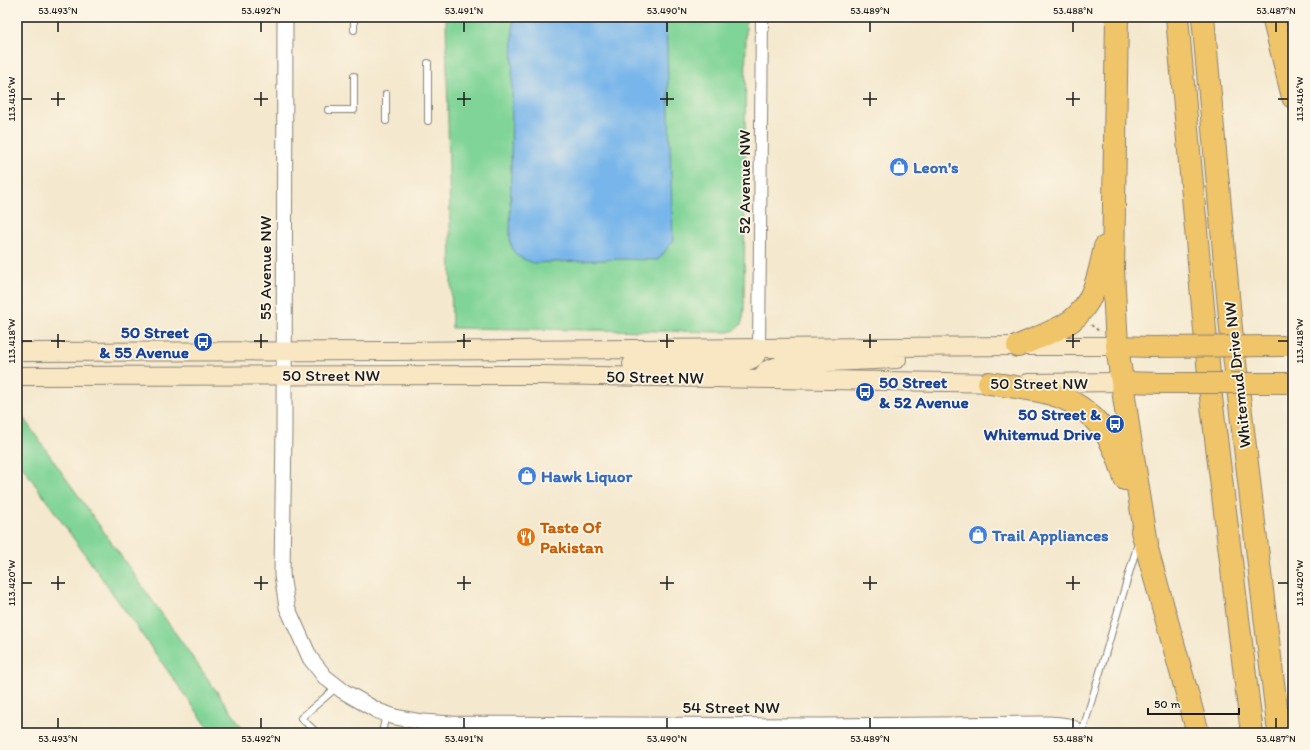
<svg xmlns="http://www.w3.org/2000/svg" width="1310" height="750" font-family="Itim,sans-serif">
  <rect width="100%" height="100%" fill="#fcf5e5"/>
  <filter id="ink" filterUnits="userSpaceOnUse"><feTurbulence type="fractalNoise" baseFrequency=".025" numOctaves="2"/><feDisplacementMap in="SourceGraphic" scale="8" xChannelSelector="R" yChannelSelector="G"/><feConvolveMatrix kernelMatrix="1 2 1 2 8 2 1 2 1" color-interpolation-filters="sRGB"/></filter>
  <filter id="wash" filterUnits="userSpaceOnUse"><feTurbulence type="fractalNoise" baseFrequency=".012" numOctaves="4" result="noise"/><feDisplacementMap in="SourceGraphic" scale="16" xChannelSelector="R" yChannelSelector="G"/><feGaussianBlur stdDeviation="0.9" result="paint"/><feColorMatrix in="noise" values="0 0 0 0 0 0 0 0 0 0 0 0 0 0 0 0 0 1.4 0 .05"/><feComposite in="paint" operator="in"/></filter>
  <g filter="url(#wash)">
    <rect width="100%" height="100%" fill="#f4e8ce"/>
    <path fill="#80d497" stroke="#4e785a" d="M446 17H746L744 308C743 322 742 329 728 332L452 328Z
      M17 409 246 733H212L17 459Z"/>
    <path fill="#77b5ea" stroke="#4a6883" d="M513 17H666L673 241 658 260 623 259 534 263C518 257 515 258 510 241Z"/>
  </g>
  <g filter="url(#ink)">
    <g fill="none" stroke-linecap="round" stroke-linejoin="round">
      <g stroke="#888275" stroke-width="8">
        <path id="service" d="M354 30V17
          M428 63V121
          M328 110H354V76
          M386 121V94
          M317 733 301 718 337 687
          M382 733 386 714
          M1082 733 1138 543"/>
      </g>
      <g stroke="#888275" stroke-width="14">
        <path id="minor" d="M759 348 762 17"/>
      </g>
      <g stroke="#888275" stroke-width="17">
        <path id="tertiary" d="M285 17 284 428 282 575 287 607 310 658 325 677 343 691 378 711 395 717 422 722 452 724 820 726 1049 724C1060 725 1071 724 1079 733"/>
      </g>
      <g stroke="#888275" stroke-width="20">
        <path id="secondary" d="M17 352 390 351 1018 346H1117
          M632 364 737 363C749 361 755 361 759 348
          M17 376 541 375 1003 383
          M761 378 767 370 784 364 897 359
          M1028 383 1122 382"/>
      </g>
      <g stroke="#888275" stroke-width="22">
        <path id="primary" d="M1117 346 1151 347
          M1122 382 1161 383"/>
      </g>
      <g stroke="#888275" stroke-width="24">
        <path id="motorway" d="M1117 17 1113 269 1117 346 1129 432 1147 544
          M1177 17 1211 397 1252 733
          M1203 17 1231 329 1279 733
          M1273 17 1293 97
          M1018 346C1034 339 1057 331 1071 321 1094 304 1099 274 1105 247
          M989 383C1007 386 1026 388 1044 392 1091 403 1113 434 1125 479
          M1142 531 1198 733"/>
      </g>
      <path stroke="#888275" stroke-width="2" stroke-dasharray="3 3" stroke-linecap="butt" d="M1091 325 1099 331"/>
      <use href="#service" stroke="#fff" stroke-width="6"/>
      <use href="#minor" stroke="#fff" stroke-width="12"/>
      <use href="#tertiary" stroke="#fff" stroke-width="15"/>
      <use href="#secondary" stroke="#f9e7c3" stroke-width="18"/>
      <use href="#primary" stroke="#f0c469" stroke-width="20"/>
      <use href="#motorway" stroke="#f0c469" stroke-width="22"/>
      <g stroke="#888275" stroke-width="22" stroke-linecap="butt">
        <path id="primary-bridge" d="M1151 347 1284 346
          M1161 383H1288"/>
      </g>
      <use href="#primary-bridge" stroke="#f0c469" stroke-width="20"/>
    </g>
  </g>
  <path fill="none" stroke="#1c1c1c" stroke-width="1.5" d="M58 22V32M261 22V32M464 22V32M667 22V32M870 22V32M1073 22V32M1276 22V32M58 92V106M261 92V106M464 92V106M667 92V106M870 92V106M1073 92V106M22 99H32M51 99H65M254 99H268M457 99H471M660 99H674M863 99H877M1066 99H1080M1278 99H1288M58 334V348M261 334V348M464 334V348M667 334V348M870 334V348M1073 334V348M22 341H32M51 341H65M254 341H268M457 341H471M660 341H674M863 341H877M1066 341H1080M1278 341H1288M58 576V590M261 576V590M464 576V590M667 576V590M870 576V590M1073 576V590M22 583H32M51 583H65M254 583H268M457 583H471M660 583H674M863 583H877M1066 583H1080M1278 583H1288M58 718V728M261 718V728M464 718V728M667 718V728M870 718V728M1073 718V728M1276 718V728"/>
  <defs>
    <g id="shop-disc" transform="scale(1)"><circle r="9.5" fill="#3f7fe0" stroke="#fcf5e5"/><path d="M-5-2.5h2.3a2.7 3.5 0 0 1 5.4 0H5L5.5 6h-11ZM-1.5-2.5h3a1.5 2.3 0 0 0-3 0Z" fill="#fff"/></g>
    <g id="bus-disc" transform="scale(1)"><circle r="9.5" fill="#1a4fb4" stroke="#fcf5e5"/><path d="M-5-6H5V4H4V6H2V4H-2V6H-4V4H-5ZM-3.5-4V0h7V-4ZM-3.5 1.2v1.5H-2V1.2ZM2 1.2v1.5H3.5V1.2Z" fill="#fff"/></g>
    <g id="restaurant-disc" transform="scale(1)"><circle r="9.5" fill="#e8710a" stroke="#fcf5e5"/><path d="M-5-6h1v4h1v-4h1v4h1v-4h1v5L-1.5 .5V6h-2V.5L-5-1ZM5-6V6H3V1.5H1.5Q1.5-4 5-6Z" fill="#fff"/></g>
  </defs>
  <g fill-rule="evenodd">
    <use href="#shop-disc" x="899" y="167"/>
    <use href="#bus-disc" x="203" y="342"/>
    <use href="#bus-disc" x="865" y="392"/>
    <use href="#bus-disc" x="1115" y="424"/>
    <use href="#shop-disc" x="527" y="476"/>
    <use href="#shop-disc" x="978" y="535"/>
    <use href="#restaurant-disc" x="526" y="537"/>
  </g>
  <g text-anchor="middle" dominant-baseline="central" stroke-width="3.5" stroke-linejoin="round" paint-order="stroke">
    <g font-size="17" font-weight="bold" fill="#366cbe" stroke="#fcf5e5" text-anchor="start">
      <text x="913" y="167">Leon's</text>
      <text x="541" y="476">Hawk Liquor</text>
      <text x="992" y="535">Trail Appliances</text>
    </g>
    <g font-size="17" fill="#1c1c1c" stroke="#fcf5e5">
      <text transform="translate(744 182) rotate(-90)">52 Avenue NW</text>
      <text transform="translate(265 268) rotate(-90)">55 Avenue NW</text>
      <text x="331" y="375">50 Street NW</text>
      <text transform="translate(1237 375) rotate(-96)">Whitemud Drive NW</text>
      <text transform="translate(655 377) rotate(1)">50 Street NW</text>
      <text x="1039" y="383">50 Street NW</text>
      <text x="731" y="707">54 Street NW</text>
    </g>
    <g font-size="17" font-weight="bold" fill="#164399" stroke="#fcf5e5" text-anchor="end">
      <text x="189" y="332">50 Street<tspan x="189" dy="20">&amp; 55 Avenue</tspan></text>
      <text x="879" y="382" text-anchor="start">50 Street<tspan x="879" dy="20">&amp; 52 Avenue</tspan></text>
      <text x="1101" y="414">50 Street &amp;<tspan x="1101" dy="20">Whitemud Drive</tspan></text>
    </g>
    <g font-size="17" font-weight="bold" fill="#c56008" stroke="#fcf5e5" text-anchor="start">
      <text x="540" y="527">Taste Of<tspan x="540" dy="20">Pakistan</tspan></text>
    </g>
  </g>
  <rect width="1310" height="750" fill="none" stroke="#fcf5e5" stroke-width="44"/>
  <path d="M1148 708v6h91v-6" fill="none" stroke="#1c1c1c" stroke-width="2"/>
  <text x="1154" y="708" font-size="12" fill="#1c1c1c" stroke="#fcf5e5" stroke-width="3" paint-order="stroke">50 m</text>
  <rect x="22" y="22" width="1266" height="706" fill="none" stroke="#1c1c1c" stroke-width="1.5"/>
  <g font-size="10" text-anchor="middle" fill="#1c1c1c">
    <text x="58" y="14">53.493°N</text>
    <text x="261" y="14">53.492°N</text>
    <text x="464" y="14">53.491°N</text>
    <text x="667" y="14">53.490°N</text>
    <text x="870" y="14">53.489°N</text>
    <text x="1073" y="14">53.488°N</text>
    <text x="1276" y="14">53.487°N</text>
    <text transform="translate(1299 99) rotate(-90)" y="4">113.416°W</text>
    <text transform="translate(11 99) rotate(-90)" y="4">113.416°W</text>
    <text transform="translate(1299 341) rotate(-90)" y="4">113.418°W</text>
    <text transform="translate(11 341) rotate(-90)" y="4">113.418°W</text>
    <text transform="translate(1299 583) rotate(-90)" y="4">113.420°W</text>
    <text transform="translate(11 583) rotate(-90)" y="4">113.420°W</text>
    <text x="58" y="742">53.493°N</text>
    <text x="261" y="742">53.492°N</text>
    <text x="464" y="742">53.491°N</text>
    <text x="667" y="742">53.490°N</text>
    <text x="870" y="742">53.489°N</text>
    <text x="1073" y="742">53.488°N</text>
    <text x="1276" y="742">53.487°N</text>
  </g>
</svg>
